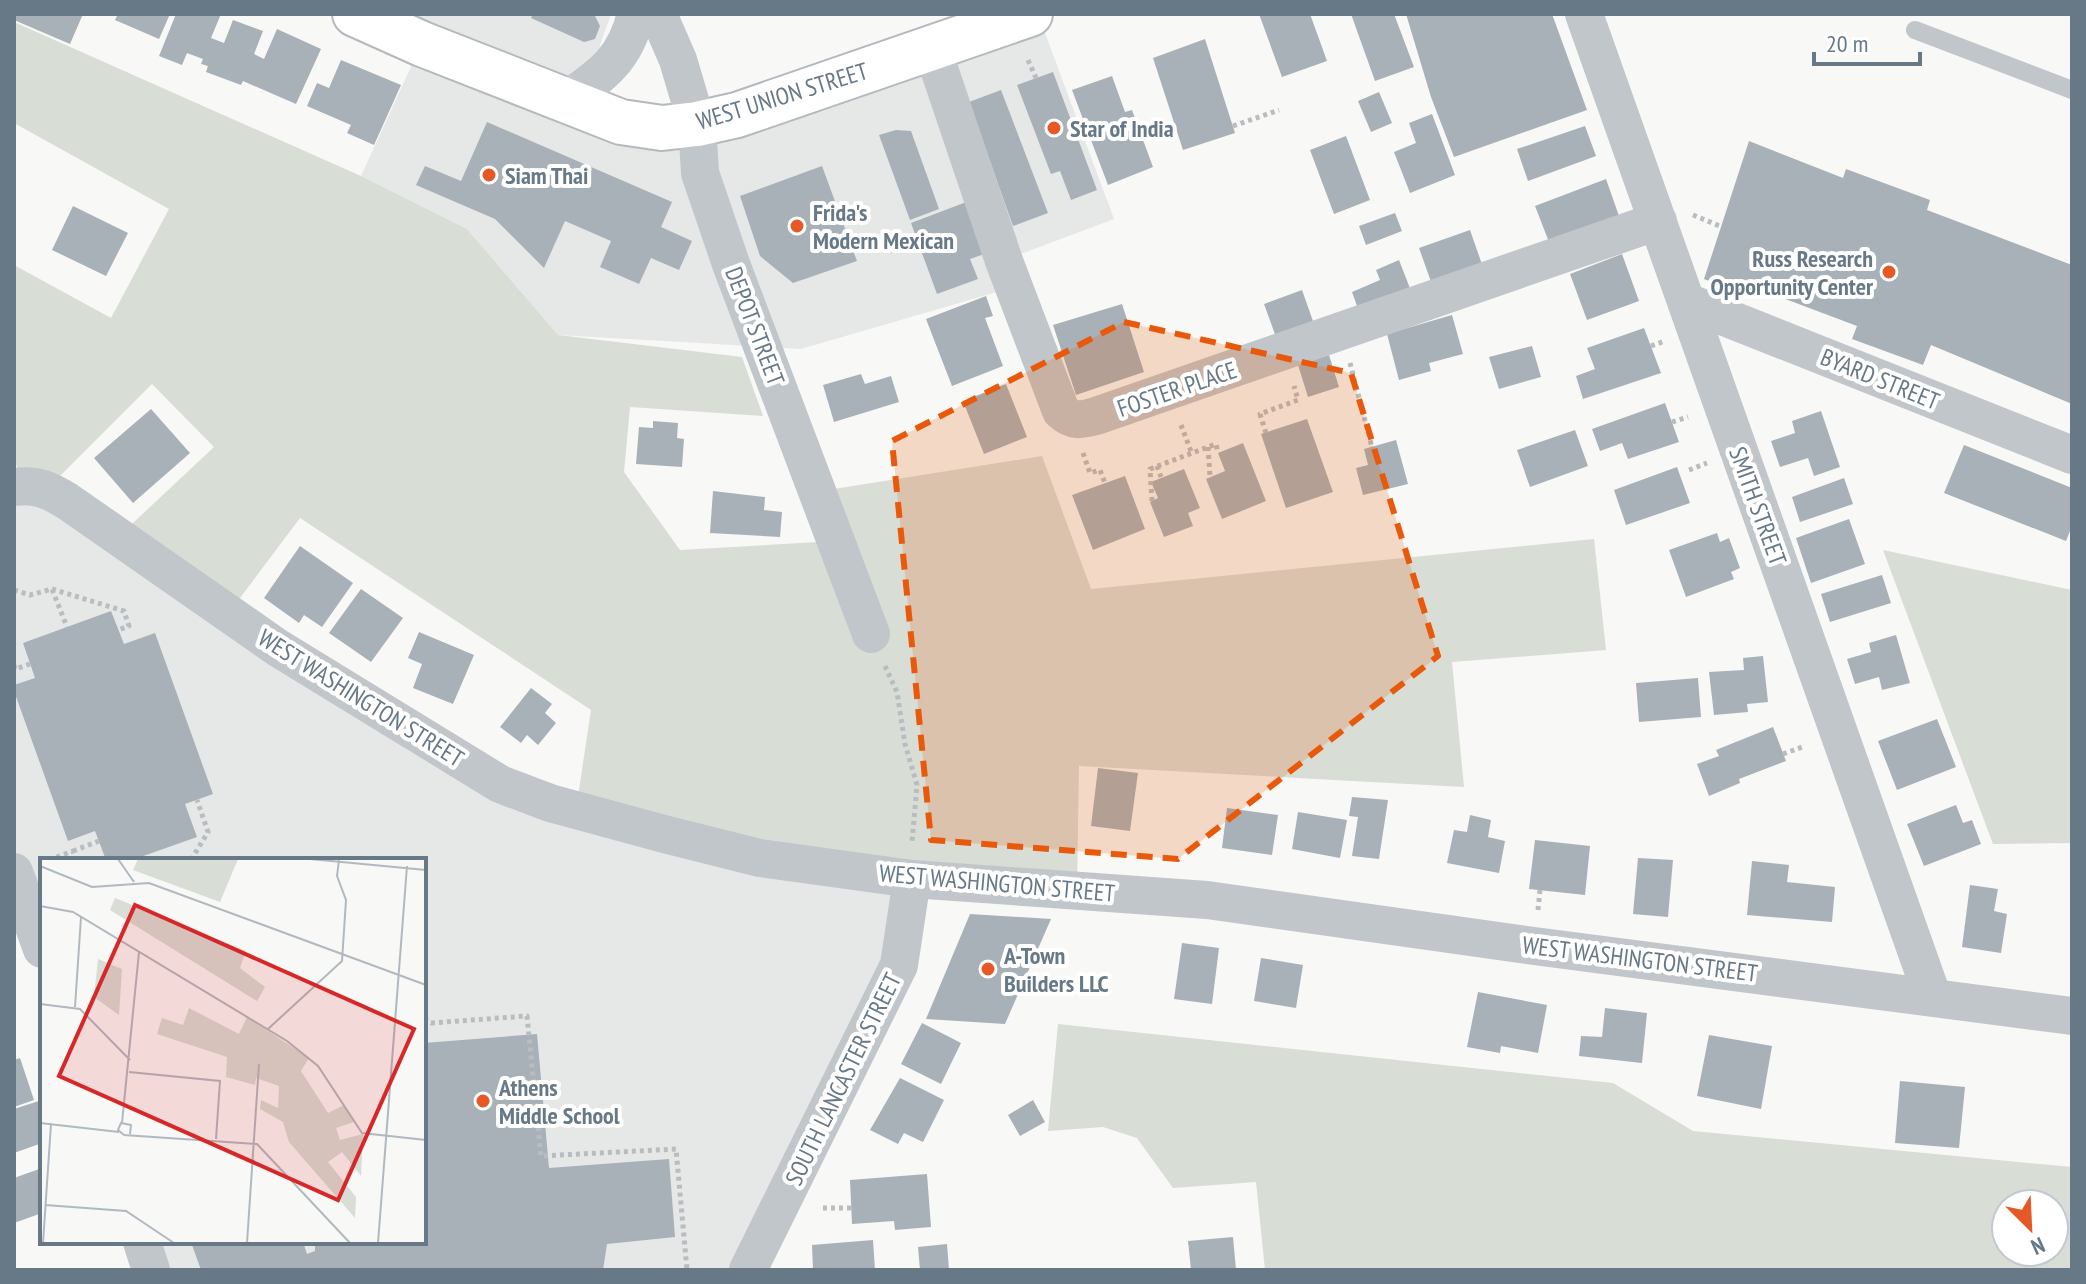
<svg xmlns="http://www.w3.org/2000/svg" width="2086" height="1284" font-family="'PT Sans Narrow',sans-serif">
  <rect width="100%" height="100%" fill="#f8f8f6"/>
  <path fill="#e6e7e7" d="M369 14H611L600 45 588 100 697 124 1038 14 1114 219 1005 260 1014 287 801 349 558 335 467 229 361 176 420 47Z
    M14 487 500 784 912 879 907 920 748 1270H151L142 1242H424V860H42V949L14 876Z"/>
  <path fill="#d8ddd5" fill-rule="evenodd" d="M14 22 361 176 467 229 558 335 742 357 763 416 630 407 624 472 680 550 854 540 834 489 1042 456 1091 589 1594 539 1606 650 1452 662 1464 787 1079 766 1077 891 576 810 591 710 300 518 228 614 118 537 214 447 152 384 47 489 24 486 14 459V265L111 318 169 209 14 123Z
    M1883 550 2072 590V843L1993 844Z
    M1058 1024 1613 1083 1693 1131 2072 1167V1270H1265L1256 1182 1173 1188 1137 1138 1103 1127 1048 1131ZM2006 1204H2054V1252H2006Z"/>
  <path fill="#a8b1b7" d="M14 14H83L70 44 14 20Z
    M118 14H170L159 39 115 20Z
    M176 14H221L211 38 224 43 233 20 263 31 254 54 264 59 277 29 321 49 296 104 243 81 241 85 206 72 208 66 201 64 203 59 187 53 182 65 159 56Z
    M533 14H594L600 26 595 39 584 42 531 18Z
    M1259 14H1310L1327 61 1282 77Z
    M1351 14H1394L1414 67 1375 81Z
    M1406 14H1552L1587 110 1454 157 1431 97Z
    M1205 39 1235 133 1183 150 1153 58Z
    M341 60 401 85 374 145 347 133 351 125 307 106 317 83 329 88Z
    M1053 72 1097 190 1071 200 1060 171 1051 174 1017 85Z
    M1112 76 1125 112 1132 110 1153 167 1108 185 1072 90Z
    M1001 90 1048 213 1013 226 969 102Z
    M1379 92 1392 123 1371 132 1358 101Z
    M1432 114 1455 175 1410 193 1394 152 1416 143 1409 123Z
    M487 122 672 202 661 227 692 241 679 270 651 258 639 284 600 267 611 241 565 221 544 268 495 219 416 185 425 166 461 181Z
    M1585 126 1596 156 1528 181 1517 149Z
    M896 130 911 131 939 209 910 220 879 135Z
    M1346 136 1370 200 1334 214 1310 150Z
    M1749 141 1843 178 1846 169 1930 200 1927 210 2072 265V404L1931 345 1923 365 1852 339 1857 326 1756 288 1753 298 1704 279Z
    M822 166 857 261 793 283 760 256 740 196Z
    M1606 179 1619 216 1549 242 1535 206Z
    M969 201 987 253 970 259 978 279 937 294 911 223Z
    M73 206 128 233 106 276 52 250Z
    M1395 213 1402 231 1366 245 1359 226Z
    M1470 230 1485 273 1434 290 1419 248Z
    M1622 254 1639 301 1587 320 1570 274Z
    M1399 260 1413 296 1361 317 1352 292 1380 280 1376 270Z
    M1302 290 1314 324 1276 337 1264 304Z
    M986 296 993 316 985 318 1003 366 952 386 926 319Z
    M1122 304 1144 372 1076 395 1053 325Z
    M1452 315 1463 354 1429 363 1431 371 1399 380 1387 334Z
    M1644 328 1661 373 1583 399 1576 376 1595 369 1587 348Z
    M1532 346 1541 377 1499 389 1489 357Z
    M1329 355 1339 387 1308 397 1298 365Z
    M861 374 865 384 891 376 899 402 834 422 823 385Z
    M1006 384 1027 437 984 454 963 401Z
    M1665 403 1679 442 1628 459 1622 443 1600 451 1592 429Z
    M151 409 190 453 133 503 94 458Z
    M1821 411 1840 467 1814 476 1808 458 1780 467 1771 441 1795 433 1792 421Z
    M1307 419 1333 492 1286 508 1261 434Z
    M653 421 678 423 677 438 684 439 682 467 636 464 639 427 653 428Z
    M1575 430 1588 466 1530 487 1517 450Z
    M1396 440 1408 484 1363 495 1356 468 1368 465 1364 449Z
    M1243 443 1266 501 1222 519 1206 479 1225 471 1218 453Z
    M1964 445 2072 488V526L2066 541 1944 493Z
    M1677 467 1690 503 1626 525 1614 490Z
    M1184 469 1200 508 1188 513 1193 526 1164 537 1150 502 1158 498 1151 482Z
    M1125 476 1145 529 1093 550 1072 495Z
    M1844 478 1853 504 1800 522 1792 497Z
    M713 491 765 497 764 510 782 512 780 537 710 533Z
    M1849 519 1865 564 1811 583 1796 538Z
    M1717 533 1720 542 1729 538 1740 568 1731 572 1734 579 1686 597 1669 550Z
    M300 546 353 583 322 627 304 615 299 623 264 598Z
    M1882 575 1891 603 1830 622 1821 594Z
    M361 589 403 618 371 662 329 633Z
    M111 611 124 644 155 633 213 794 185 804 197 837 132 860H106L95 831 68 841 14 691V685L35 678 23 643Z
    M419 632 474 655 453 704 413 688 422 664 408 658Z
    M1896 635 1910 683 1882 690 1879 677 1855 684 1847 659 1871 652 1869 643Z
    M1763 656 1768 702 1747 704 1748 712 1714 715 1709 672 1744 670 1743 658Z
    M1698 678 1701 717 1639 722 1636 683Z
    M531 688 552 704 545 713 556 723 538 745 527 735 521 743 500 727Z
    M1937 719 1956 767 1897 790 1878 741Z
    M1773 727 1786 761 1739 779 1740 783 1709 796 1697 764 1719 756 1716 750Z
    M1098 768 1138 773 1130 831 1091 826Z
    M1352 797 1388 800 1379 859 1352 856 1358 817 1349 816Z
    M1956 805 1963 823 1972 820 1981 844 1924 866 1907 824Z
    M1227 808 1278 815 1272 855 1222 848Z
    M1298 812 1347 820 1340 858 1292 849Z
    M1470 815 1491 820 1488 837 1505 841 1499 873 1447 863 1454 830 1467 832Z
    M1535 840 1590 846 1585 895 1529 889Z
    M1638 858 1673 860 1668 917 1633 914Z
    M1752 861 1789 865 1787 882 1835 887 1832 922 1747 915Z
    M1970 885 1998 889 1994 911 2007 914 2001 953 1962 947Z
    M970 914 1051 919 1005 1024 926 1019Z
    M1182 943 1219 948 1212 1004 1174 999Z
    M1261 958 1303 965 1296 1008 1254 1001Z
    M1478 992 1547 1005 1538 1053 1501 1046 1500 1053 1467 1047Z
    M1605 1008 1647 1013 1642 1063 1579 1056 1581 1036 1602 1037Z
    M922 1023 961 1043 941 1084 901 1064Z
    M537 1034 549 1168 669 1159 675 1237 607 1244 603 1270H201L191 1242H303L307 1254 315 1251V1242H424V1043Z
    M1709 1035 1772 1046 1761 1109 1697 1096Z
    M20 1058 34 1100 14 1107V1060Z
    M900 1078 944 1100 923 1142 904 1133 898 1144 870 1130Z
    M1900 1081 1965 1087 1959 1148 1895 1143Z
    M42 1100V1143L14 1153V1109Z
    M1033 1100 1045 1122 1020 1136 1008 1115Z
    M42 1168V1213L14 1223V1178Z
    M927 1174 931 1227 895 1230 894 1221 852 1224 850 1180Z
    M1233 1237 1236 1270H1191L1188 1241Z
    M873 1240 875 1270H813L812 1245Z
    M947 1244 949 1270H920L918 1247Z"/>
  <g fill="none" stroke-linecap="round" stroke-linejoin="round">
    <g stroke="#b4b9be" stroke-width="48">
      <path id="secondary" d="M355 14 422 44 621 122 662 128 697 124 737 115 1030 14"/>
    </g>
    <path stroke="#b9bdc0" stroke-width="5" stroke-dasharray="4 4" stroke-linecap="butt" d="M1028 60 1036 78
      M1233 126 1279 110
      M1693 215 1722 227
      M1651 346 1665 341
      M1350 363 1372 447
      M1672 422 1688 417
      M1181 425 1192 454
      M1266 433 1260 414 1298 400 1294 386
      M1208 447 1210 477
      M1083 453 1090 473 1100 470 1105 483
      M1157 466 1161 477
      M1689 470 1707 463
      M1152 501 1150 469 1216 444 1218 453
      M52 589 124 611 129 626 118 630
      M14 590 30 595 52 589 67 627
      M14 665 15 669 30 664
      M885 666 897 692 905 744 917 785 912 842
      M1783 754 1805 746
      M73 851 99 841
      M49 860 73 851 76 860
      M191 860 208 832 197 800
      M1538 910 1540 890
      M424 1019 431 1023 527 1016 541 1156 676 1149 687 1270
      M823 1208H851"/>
    <path stroke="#c1c6ca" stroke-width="18" d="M1915 30 2072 90"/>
    <path stroke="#c1c6ca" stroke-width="38" d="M658 14 678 60 697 124 700 173 731 264 871 634
      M1584 14 1933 998
      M932 48 1004 261 1061 411C1073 422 1081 420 1096 416L1658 221
      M565 101C602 75 625 60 636 14
      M1687 302 2072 455
      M14 487C36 484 49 490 67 501L278 648 500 784 550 803 664 834 760 858 912 879 1207 900 1534 946 2072 1016
      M14 872 42 949
      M142 1242 151 1270
      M748 1270 899 965 912 879"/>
    <use href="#secondary" stroke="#fff" stroke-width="44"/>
  </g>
  <path fill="#e8590c" fill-opacity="0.2" stroke="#e8590c" stroke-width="6" stroke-dasharray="16 10" stroke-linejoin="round" d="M1124 322 1351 373 1438 656 1178 859 931 840 892 441Z"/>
  <g fill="#e65927" stroke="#fff" stroke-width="3">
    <circle cx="1054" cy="128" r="8"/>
    <circle cx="489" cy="175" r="8"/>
    <circle cx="797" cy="226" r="8"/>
    <circle cx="1889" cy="272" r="8"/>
    <circle cx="988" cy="969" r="8"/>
    <circle cx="483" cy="1101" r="8"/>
  </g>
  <g text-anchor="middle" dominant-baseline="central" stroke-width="8" stroke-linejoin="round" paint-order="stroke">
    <g font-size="24" fill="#677887" stroke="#fff">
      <text transform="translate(782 96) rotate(-17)">WEST UNION STREET</text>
      <text transform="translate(755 326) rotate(69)">DEPOT STREET</text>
      <text transform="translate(1880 379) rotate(22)">BYARD STREET</text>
      <text transform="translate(1177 389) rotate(-19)">FOSTER PLACE</text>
      <text transform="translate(1758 506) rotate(70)">SMITH STREET</text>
      <text transform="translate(361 698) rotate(32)">WEST WASHINGTON STREET</text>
      <text transform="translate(997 883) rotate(5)">WEST WASHINGTON STREET</text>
      <text transform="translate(1640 959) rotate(7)">WEST WASHINGTON STREET</text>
      <text transform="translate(843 1079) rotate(-64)">SOUTH LANCASTER STREET</text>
    </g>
    <g font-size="24" font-weight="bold" fill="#677887" stroke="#fff" text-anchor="start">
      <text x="1070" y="128">Star of India</text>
      <text x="505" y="175">Siam Thai</text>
      <text x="813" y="212">Frida's<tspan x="813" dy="28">Modern Mexican</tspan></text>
      <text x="1873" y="258" text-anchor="end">Russ Research<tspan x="1873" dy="28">Opportunity Center</tspan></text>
      <text x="1004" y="955">A-Town<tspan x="1004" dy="28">Builders LLC</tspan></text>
      <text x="499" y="1087">Athens<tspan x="499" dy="28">Middle School</tspan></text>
    </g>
  </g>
  <g transform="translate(40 858)">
    <rect width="386" height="386" fill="#f8f8f6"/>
    <path d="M98 1H198L180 44 93 12ZM75 40 206 93 200 110 225 129 217 143 70 52ZM58 101 82 111 79 157 54 139ZM149 150 199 176 207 159 269 200 261 213 288 255 304 247 314 264 296 270 300 282 323 276 321 318 302 294 288 304 316 339 315 360 249 284 243 264 220 251 221 242 238 250 239 228 216 220 215 227 186 219 187 199 117 176 122 160 143 167Z" fill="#d8ddd5"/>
    <path fill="none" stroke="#b1b9c0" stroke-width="2" d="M78 1 94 24M270 1 386 12M0 8 52 29 109 25 386 127M0 48 33 54 247 183 278 208 322 275 386 282M0 146 40 151 90 202M35 149 41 59M228 171 302 103 306 42 297 18 299 2M89 214 180 223 176 281M0 265 79 274M82 265 99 94M90 276 91 267 81 265 78 272 84 277 217 286 310 385M5 347 86 353 134 385M3 385 11 266M207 385 219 206M338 385 367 8"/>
    <path fill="#d62828" fill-opacity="0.15" stroke="#d62828" stroke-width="4" d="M95 47 374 171 298 342 19 218Z"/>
    <rect width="386" height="386" fill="none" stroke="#677887" stroke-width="4"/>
  </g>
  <rect width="2086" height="1284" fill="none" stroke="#677887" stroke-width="32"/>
  <g transform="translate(2030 1228) rotate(156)"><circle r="38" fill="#ffffff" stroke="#c2c9cf" stroke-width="2"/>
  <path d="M0-6L14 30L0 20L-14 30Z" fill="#e65927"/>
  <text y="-12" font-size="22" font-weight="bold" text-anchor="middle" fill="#677887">N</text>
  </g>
  <path d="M1814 52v12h106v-12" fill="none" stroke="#677887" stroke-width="4"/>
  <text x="1826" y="52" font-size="24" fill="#677887" stroke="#ffffff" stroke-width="6" paint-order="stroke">20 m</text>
</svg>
